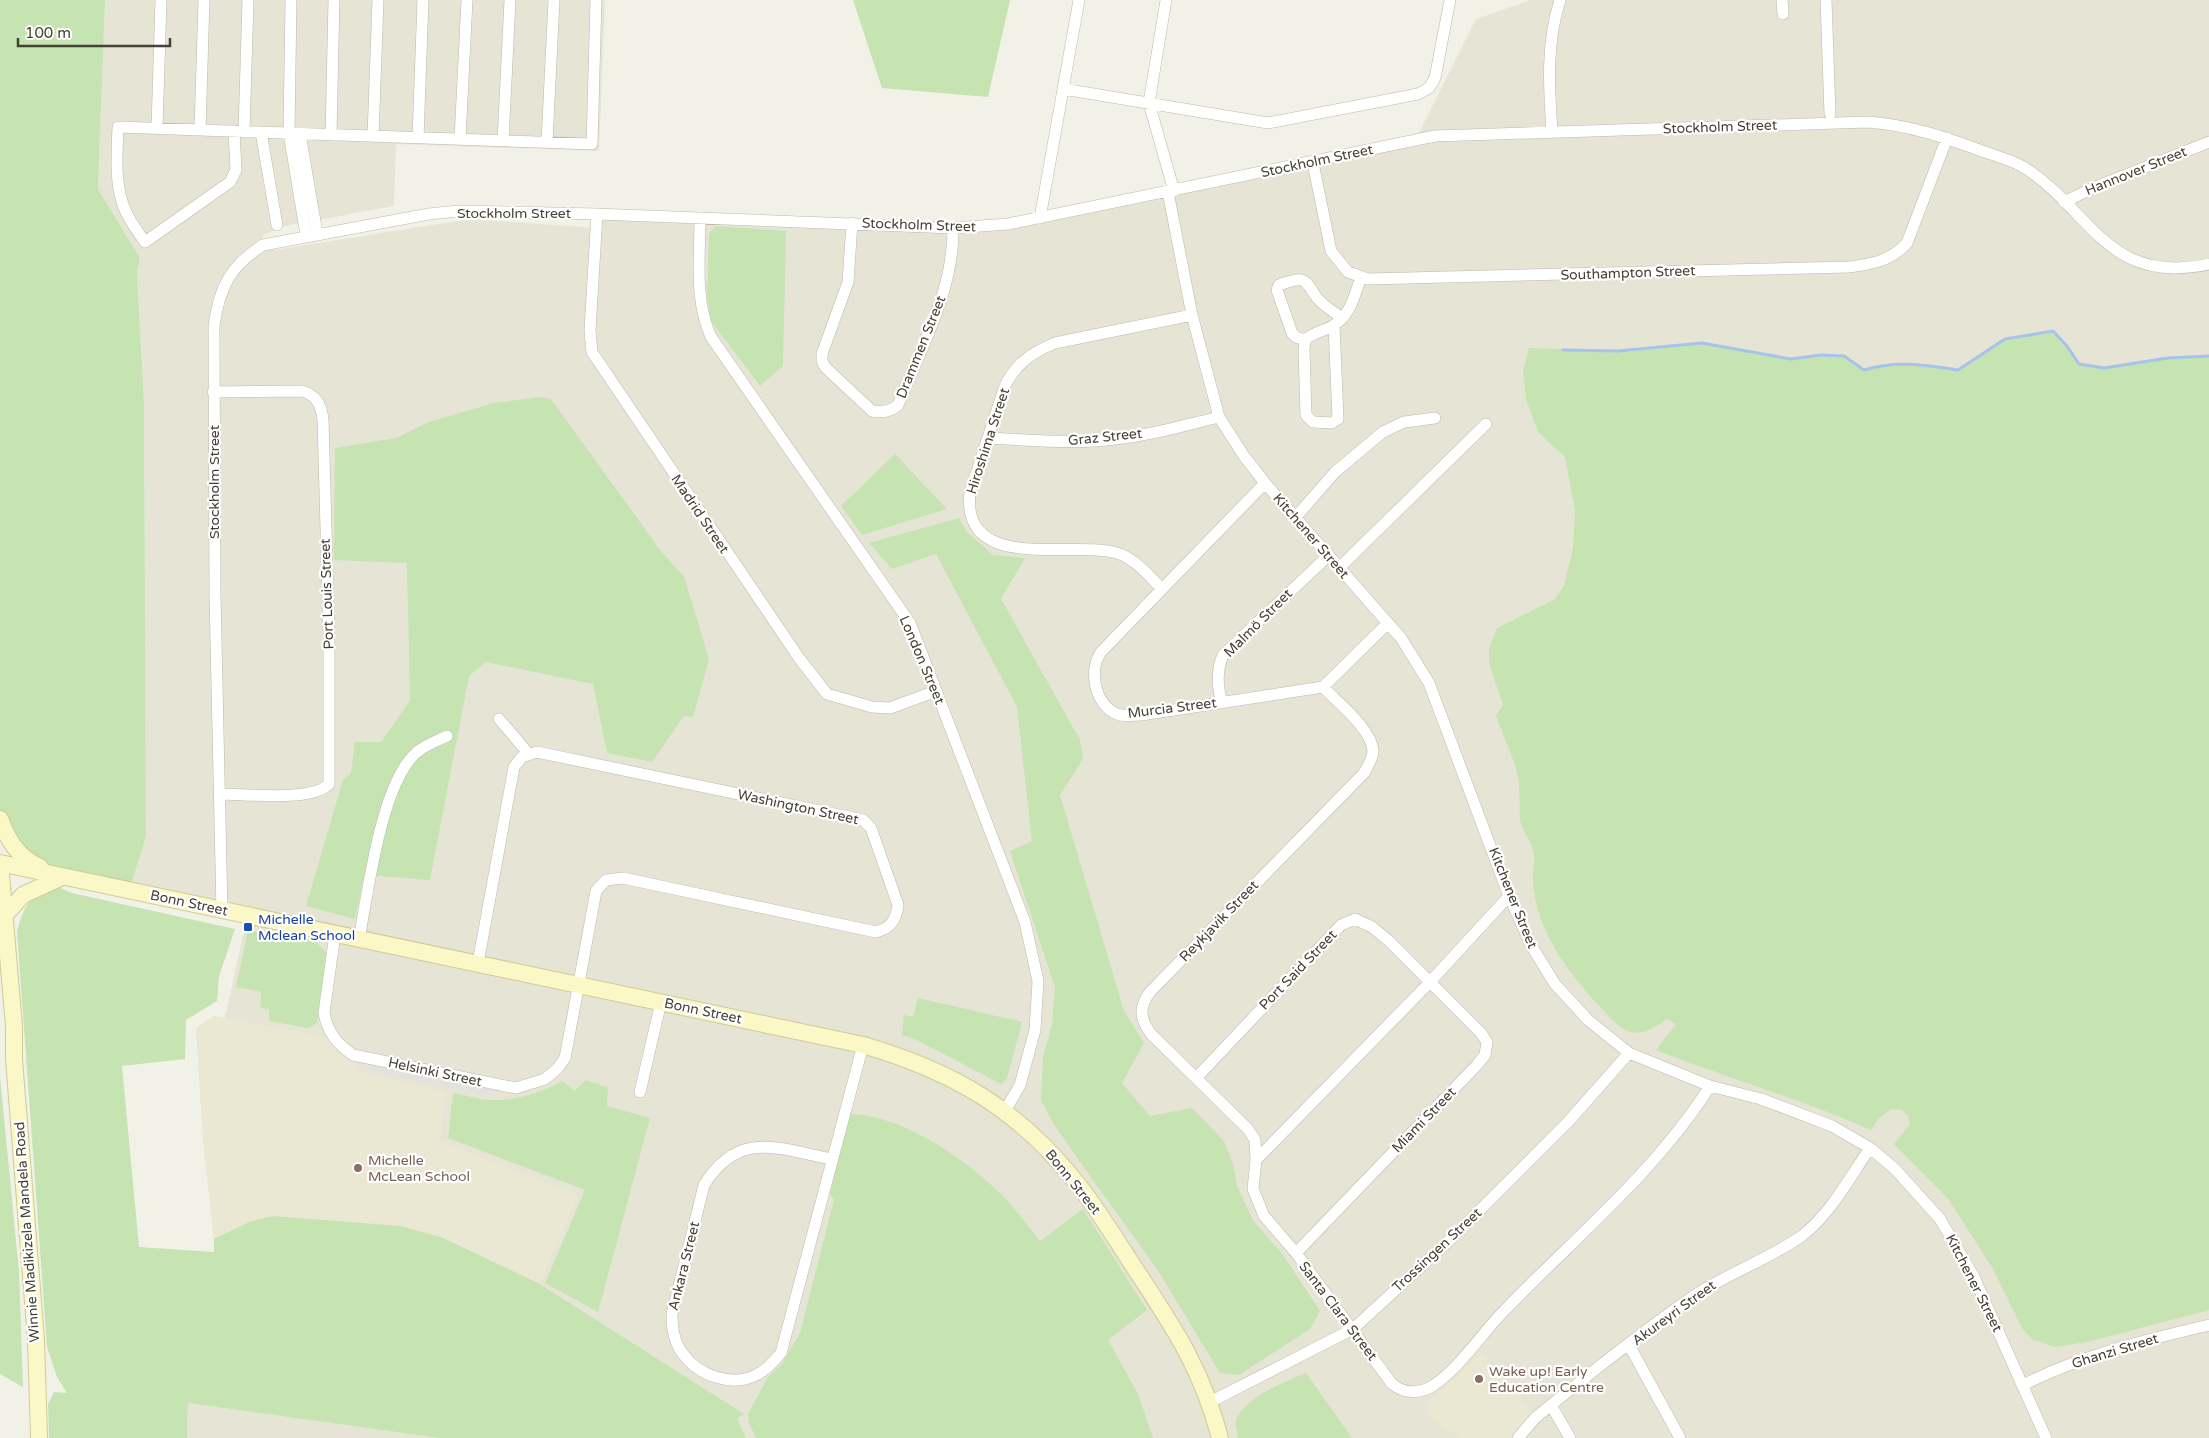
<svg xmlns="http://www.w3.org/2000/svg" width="2209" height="1438" font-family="'Varela Round',sans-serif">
  <rect width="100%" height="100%" fill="#f2f1e7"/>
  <path fill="#e6e4d5" d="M105 0H605L599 151 396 144 394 206 285 226 261 236 274 250 470 219 596 228 597 214 953 228 1168 192 1416 139 1476 19 1531 0H2209V1438H695L743 1414 540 1284 249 1222 214 1239 203 1139 196 1028 214 1016 225 1018 247 916 129 891 146 837 144 401 137 274 140 258 98 189Z
    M188 1403 439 1438H187Z"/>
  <path fill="#eae8d2" d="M214 1016 333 1038 353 1055 357 1071 446 1092 440 1141 578 1195 540 1284 441 1237 249 1222 214 1239 203 1139 196 1028Z
    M1481 1353 1535 1414 1513 1438H1460L1430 1417 1427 1404Z"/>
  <path fill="#c5e4b2" d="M0 0H105L98 189 140 258 137 274 144 401 146 837 129 891 29 862 0 819Z
    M853 0H1010L988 97 882 88Z
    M716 226 786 231 783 366 760 386 711 321 707 296 709 234Z
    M2053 331 2067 346 2079 364 2104 368 2168 358 2209 356V1310L2087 1342 2055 1347 2032 1339 2023 1330 1993 1269 1949 1200 1894 1144 1910 1124 1908 1116 1902 1110 1891 1109 1879 1118 1871 1130C1801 1099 1727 1078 1656 1050L1676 1024 1667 1019C1636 1042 1625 1035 1601 1008 1569 973 1537 933 1533 883 1532 874 1535 865 1534 856 1533 842 1520 829 1520 818 1519 802 1521 787 1517 772 1512 753 1502 734 1496 715L1503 705C1499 689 1487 667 1489 651 1490 643 1495 635 1497 628L1555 599 1564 586 1573 548 1575 510 1565 457 1538 432 1526 399 1523 372 1529 348 1618 351 1702 343 1791 359 1821 355 1844 356 1864 370C1896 360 1925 365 1958 370L2005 339Z
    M540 397 551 399 663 554 684 576 709 659 693 717 684 716 652 762 607 753 593 684 486 662 469 676 430 880 364 875 355 919 306 906 343 780 351 773 355 742H381L410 701 407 563 334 560 335 448 396 438 429 422 494 403Z
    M895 454 947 509 862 535 841 506Z
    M959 518 967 532 993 555 1025 558 1001 599 1080 740 1083 759 1060 795 1124 1011 1144 1043 1122 1083 1150 1116 1192 1108 1224 1141 1233 1164 1237 1186 1253 1220 1283 1255 1320 1311 1310 1329 1239 1375 1220 1373 1159 1272 1085 1169 1053 1123 1041 1100 1043 1058 1052 1024 1055 987 1010 851 1032 841 1017 707 936 554 892 569 869 543Z
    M58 887 72 893 235 929 219 976 217 1001 186 1020 185 1059 122 1066 139 1247 214 1252V1239L249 1222 273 1216 400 1226 441 1237 540 1284 744 1414 737 1418 746 1438H439L188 1403 187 1438H49L48 1404 54 1392 67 1393 57 1377 47 1347 17 931C27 899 28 899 58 887Z
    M248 930 295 941 298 937 313 939 326 952 317 1023 308 1028 269 1021V1009L260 1008 261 992 236 987Z
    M918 998 1022 1022 1007 1078 1001 1084 915 1039 902 1035 904 1015 913 1017Z
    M0 1076 19 1272 23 1387 0 1374Z
    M586 1080 608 1088 607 1106 650 1118 598 1312 545 1283 585 1190 448 1138 453 1093C466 1095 479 1100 492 1100 517 1101 541 1092 563 1081L574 1091Z
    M848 1114C901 1114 964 1158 1001 1194 1015 1208 1027 1225 1040 1241L1083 1209 1147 1310 1108 1340 1138 1394 1153 1438H756L749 1423 748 1414 768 1377 782 1364 800 1333 834 1200 830 1194Z
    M1306 1373 1352 1438H1238C1238 1434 1235 1427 1236 1422 1240 1399 1287 1381 1306 1373Z"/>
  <path fill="#e4e2df" d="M370 1064 496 1090 498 1091 489 1096 361 1069Z"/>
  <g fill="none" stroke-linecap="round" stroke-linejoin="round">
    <path stroke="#a7c3eb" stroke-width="3" d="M1563 350 1618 351 1702 343 1791 359 1821 355 1844 356 1864 370C1896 360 1925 365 1958 370L2005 339 2053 331 2067 346 2079 364 2104 368 2168 358 2209 356"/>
    <g stroke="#bdbaaa" stroke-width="12">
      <path id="street" d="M291 0 289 133 306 235
        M1166 0 1149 103 1174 191
        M1782 0 1783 14
        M1826 0 1830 114
        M1063 89 1268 123 1418 94 1429 88 1435 78 1450 0
        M157 128 161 0
        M200 130 204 0
        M234 131 236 170 230 182 145 242C139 233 131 223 126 212 114 186 117 156 118 127L592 144 596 0
        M244 132 248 0
        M261 132 277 225
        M1552 132C1549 87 1546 43 1560 0
        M300 134 317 233
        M331 135 334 0
        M373 136 378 0
        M418 138 423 0
        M460 139 467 0
        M503 141 510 0
        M547 142 554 0
        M1313 163 1331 251 1348 272 1368 279 1849 267C1872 264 1891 261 1907 243L1947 138
        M1168 192 1192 315 1219 417 1244 456 1265 483 1401 638 1429 683 1509 896 1532 947 1555 984 1588 1020 1629 1053 1710 1086 1761 1099 1832 1126 1870 1148 1895 1169 1940 1219 1973 1275 2046 1438
        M2064 202 2095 187 2209 142
        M597 214 590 330 592 352 799 658 827 694 872 707 890 708 936 691
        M700 218C700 258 694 299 711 337L910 623 1025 922 1038 981 1035 1030 1020 1085 1005 1111
        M1040 218 1079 0
        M852 223 848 282 822 354V361L825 367 872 411C882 413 890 412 898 405 921 348 954 290 953 228
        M1334 325 1338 419 1332 423 1313 422 1306 415 1304 349 1305 340C1313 332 1325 331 1334 325 1351 315 1354 295 1361 278
        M1305 340 1296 337 1292 333 1277 290 1279 285C1306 275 1304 279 1317 298 1324 306 1334 312 1342 318
        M213 392 302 391C316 395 321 404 323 419L329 638V784C313 802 245 794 220 794
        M989 438C1024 440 1059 443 1094 441 1136 439 1178 427 1219 417
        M1265 483 1101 652C1088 671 1095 705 1117 714 1125 717 1133 715 1141 715L1323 687 1388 623
        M1295 518 1335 472 1383 432 1404 422 1435 418
        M1339 568 1486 424
        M1162 589C1149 576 1136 559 1117 553 1071 540 961 574 970 492L1005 386C1016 363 1033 352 1055 343L1192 315
        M1222 703C1217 686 1216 671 1223 655L1328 556
        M499 719 528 753
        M1509 896 1429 983 1256 1160 1253 1189 1264 1216 1296 1253 1392 1384C1405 1394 1420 1394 1434 1385 1460 1367 1480 1336 1502 1313 1573 1239 1655 1173 1710 1086
        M222 911 215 595 214 326C219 288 230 266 263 245L429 214 458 211 597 214 953 228 1008 224 1435 136 1868 122C1909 125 1944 137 1982 151 1996 156 2012 160 2025 168 2093 212 2107 286 2209 264
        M335 934 324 1013C328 1033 337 1044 353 1055L516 1088 545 1079 557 1069 565 1058 596 891 606 880 623 878 876 932C891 928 896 920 898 905L871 828 863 820 537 752 522 757 514 767 478 963
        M359 939C368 892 381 784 416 753 424 745 437 741 447 736
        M1197 1077 1341 925 1355 919 1372 927 1389 941 1481 1033 1487 1042 1485 1055 1476 1066 1296 1253
        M640 1092 661 1002
        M832 1159C778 1149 739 1129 704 1185L672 1314C672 1328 674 1343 683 1354 699 1376 733 1388 758 1374 768 1369 774 1361 781 1353L863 1045
        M1256 1160 1255 1140 1248 1129 1152 1035C1140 1020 1138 1008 1150 992L1364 773C1368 766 1373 758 1373 751 1372 729 1337 702 1323 687
        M1629 1345 1680 1438
        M2023 1385C2081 1355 2146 1340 2209 1325
        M1210 1402 1353 1329 1453 1237 1568 1122 1629 1053
        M1551 1405 1570 1438
        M1518 1438 1535 1418C1584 1378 1635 1337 1688 1300 1724 1274 1767 1261 1803 1235 1831 1213 1850 1177 1870 1148"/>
    </g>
    <g stroke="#cfca99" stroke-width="18">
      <path id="secondary" d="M0 819C8 841 19 858 40 867
        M0 863 863 1045C952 1071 1017 1108 1076 1182 1098 1209 1116 1240 1136 1270 1174 1328 1202 1369 1220 1438
        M0 863 14 1026V1059L36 1340 39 1438
        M5 915 23 895 62 877"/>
    </g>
    <use href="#street" stroke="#fff" stroke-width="11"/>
    <use href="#secondary" stroke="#fbf8c8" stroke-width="16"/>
  </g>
  <rect fill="#1a4fb4" stroke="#fff" stroke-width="2" x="243" y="922" width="10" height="10" rx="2.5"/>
  <g fill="#8d6e63" stroke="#fff" stroke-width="2">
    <circle cx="358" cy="1168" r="5"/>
    <circle cx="1479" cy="1379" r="5"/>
  </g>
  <g text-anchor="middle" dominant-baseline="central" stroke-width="4.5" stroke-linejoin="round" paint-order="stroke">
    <g font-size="14" fill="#454236" stroke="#fff">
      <text transform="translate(1720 127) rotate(-2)">Stockholm Street</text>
      <text transform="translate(1317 161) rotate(-12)">Stockholm Street</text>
      <text transform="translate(2136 171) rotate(-22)">Hannover Street</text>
      <text x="514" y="213">Stockholm Street</text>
      <text transform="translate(919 225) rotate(2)">Stockholm Street</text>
      <text transform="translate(1628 273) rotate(-2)">Southampton Street</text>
      <text transform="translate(921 347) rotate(-68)">Drammen Street</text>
      <text transform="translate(1105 437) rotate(-6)">Graz Street</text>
      <text transform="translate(988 441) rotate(-72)">Hiroshima Street</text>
      <text transform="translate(214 482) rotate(-90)">Stockholm Street</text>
      <text transform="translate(700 514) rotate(56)">Madrid Street</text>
      <text transform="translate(1311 536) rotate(49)">Kitchener Street</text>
      <text transform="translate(327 594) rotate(-92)">Port Louis Street</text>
      <text transform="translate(1258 623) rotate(-45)">Malmö Street</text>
      <text transform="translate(922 660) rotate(67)">London Street</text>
      <text transform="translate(1172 708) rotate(-7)">Murcia Street</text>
      <text transform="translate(798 807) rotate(12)">Washington Street</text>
      <text transform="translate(1513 898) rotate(68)">Kitchener Street</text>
      <text transform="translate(189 903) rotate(12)">Bonn Street</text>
      <text transform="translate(1219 921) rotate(-46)">Reykjavik Street</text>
      <text transform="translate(1298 970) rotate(-46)">Port Said Street</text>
      <text transform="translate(703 1011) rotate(12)">Bonn Street</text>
      <text transform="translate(435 1072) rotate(12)">Helsinki Street</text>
      <text transform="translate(1424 1120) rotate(-46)">Miami Street</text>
      <text transform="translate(1073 1182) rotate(51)">Bonn Street</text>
      <text transform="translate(27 1232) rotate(-94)">Winnie Madikizela Mandela Road</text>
      <text transform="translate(1437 1250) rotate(-43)">Trossingen Street</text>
      <text transform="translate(684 1266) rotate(-76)">Ankara Street</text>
      <text transform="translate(1974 1283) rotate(63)">Kitchener Street</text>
      <text transform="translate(1338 1311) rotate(53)">Santa Clara Street</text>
      <text transform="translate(1674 1313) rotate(-36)">Akureyri Street</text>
      <text transform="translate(2115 1351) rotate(-17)">Ghanzi Street</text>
    </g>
    <g font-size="14" fill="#164399" stroke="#fff" text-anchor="start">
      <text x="258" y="919">Michelle<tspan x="258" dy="16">Mclean School</tspan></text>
    </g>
    <g font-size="14" fill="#785e54" stroke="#fff" text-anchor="start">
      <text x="368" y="1160">Michelle<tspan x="368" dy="16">McLean School</tspan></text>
      <text x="1489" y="1371">Wake up! Early<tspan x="1489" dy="16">Education Centre</tspan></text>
    </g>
  </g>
  <path d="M18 38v8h152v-8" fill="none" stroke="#454236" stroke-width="2.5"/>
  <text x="25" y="38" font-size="15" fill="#454236" stroke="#ffffff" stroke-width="4" paint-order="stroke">100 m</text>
</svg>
